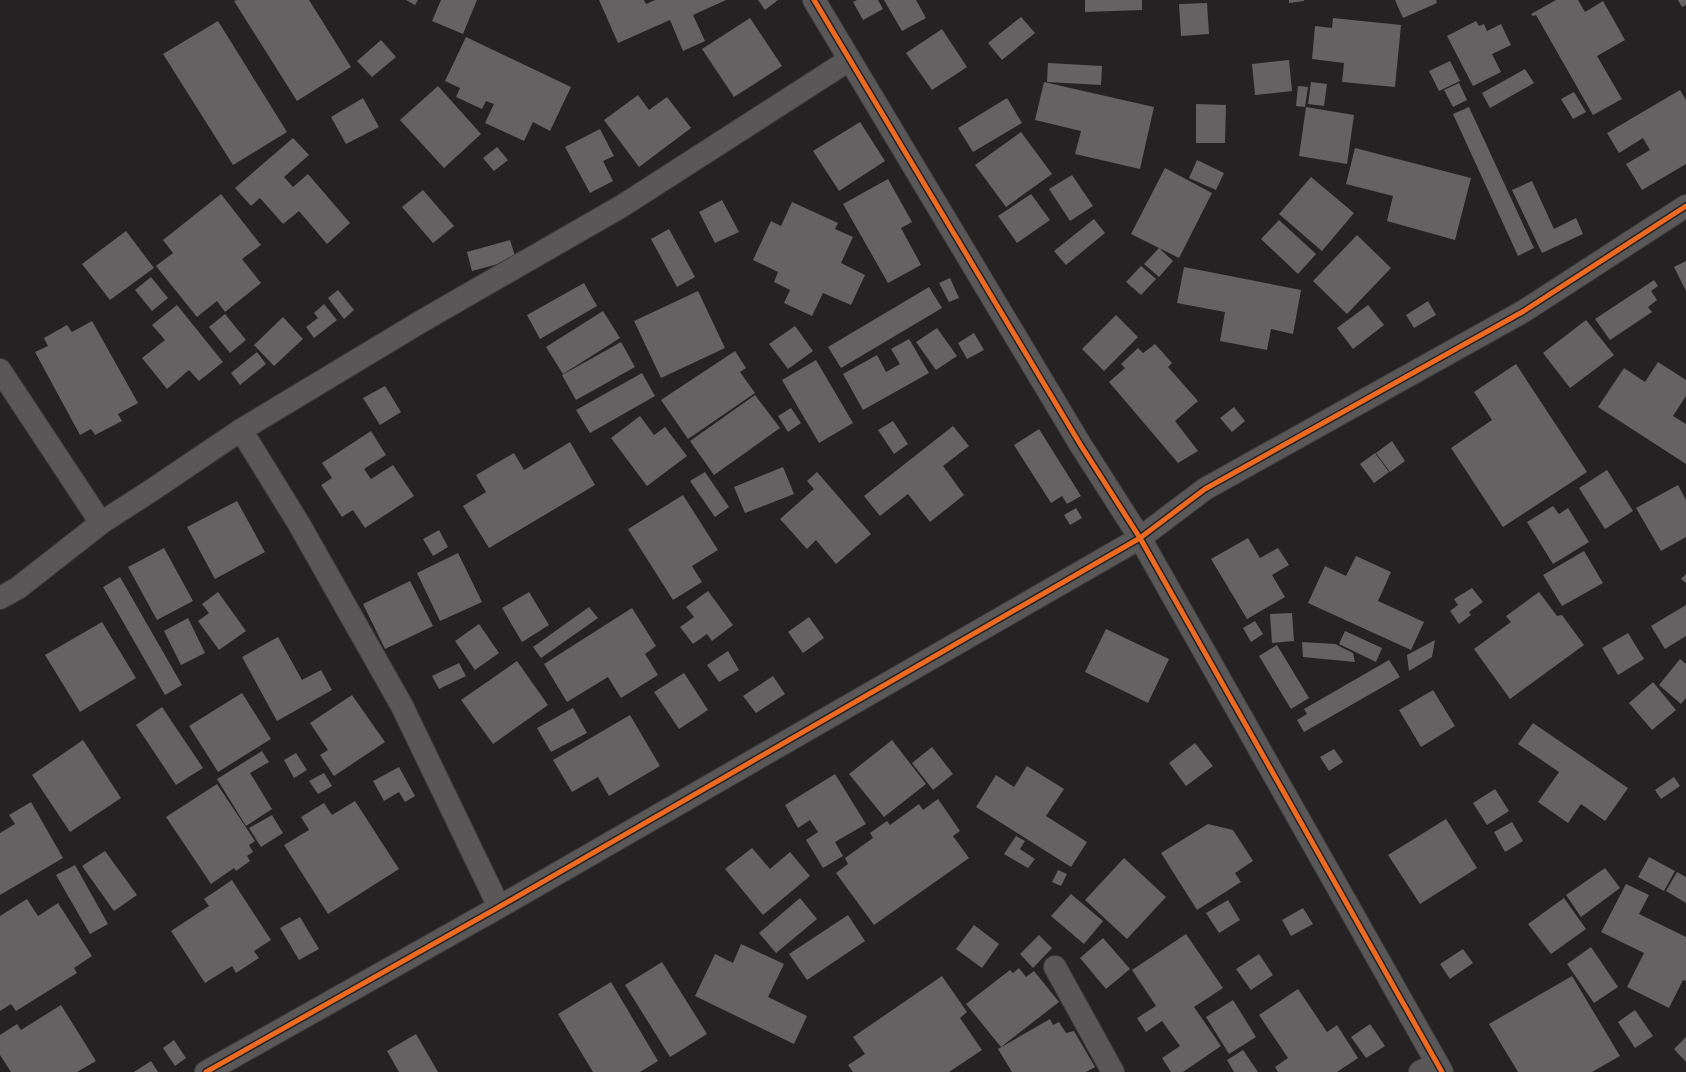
<svg xmlns="http://www.w3.org/2000/svg" width="1686" height="1072" font-family="Ubuntu,sans-serif">
  <rect width="100%" height="100%" fill="#252223"/>
  <path fill="#646262" d="M237 0H309L351 67 297 101 234 1Z
    M406 0H418L415 5Z
    M441 0H477L463 34 432 21Z
    M599 0H644L646 4 655 0H726L693 15 705 41 683 51 670 20 618 43Z
    M758 0H778L765 10Z
    M857 0H878L883 9 863 20 853 2Z
    M884 0H916L926 18 902 31Z
    M1085 0H1142V10L1085 12Z
    M1289 0H1304V1L1289 3Z
    M1395 0H1436L1437 3 1403 18Z
    M1556 0H1578L1585 12 1603 1 1625 40 1597 56 1622 99 1593 115 1536 15 1533 16 1531 14Z
    M1678 0H1686V5L1682 7Z
    M1207 3 1209 34 1181 36 1179 4Z
    M1021 17 1035 33 1002 60 988 43Z
    M750 18 782 66 734 97 702 49Z
    M1333 18 1401 25 1395 87 1342 82 1344 63 1312 59 1315 26 1332 28Z
    M218 21 287 132 233 165 163 54Z
    M1476 21 1479 26 1484 24 1487 31 1501 24 1511 45 1492 54 1501 72 1473 86 1447 36Z
    M942 29 967 67 932 90 906 53Z
    M466 37 571 87 550 131 533 122 524 141 485 123 494 104 486 101 482 109 456 97 460 88 445 81Z
    M381 40 396 57 372 77 357 61Z
    M1289 60 1292 91 1255 95 1252 64Z
    M1450 61 1460 81 1439 91 1429 71Z
    M1048 63 1102 66 1101 85 1047 82Z
    M1525 69 1534 83 1490 108 1482 93Z
    M1044 82 1154 107 1140 169 1075 154 1081 131 1035 120Z
    M1311 82 1327 84 1324 106 1308 104Z
    M1459 83 1467 100 1453 107 1444 90Z
    M438 86 481 134 444 168 400 120Z
    M1298 86 1308 87 1305 107 1296 106Z
    M1680 90 1686 100V164L1642 190 1626 164 1650 150 1643 138 1619 153 1607 133Z
    M1574 92 1586 112 1573 119 1561 99Z
    M638 95 649 110 667 97 691 128 639 167 604 120Z
    M363 98 379 127 346 144 331 117Z
    M1007 98 1022 123 973 152 958 128Z
    M1196 104 1226 105 1225 143H1196Z
    M1306 107 1354 115 1347 164 1299 156Z
    M1469 107 1534 248 1518 256 1453 114Z
    M860 122 885 161 839 191 813 151Z
    M600 129 614 156 603 161 613 181 590 193 565 147Z
    M1021 132 1052 174 1006 207 975 165Z
    M293 138 309 155 284 177 293 187 308 174 350 223 327 244 299 211 283 224 260 198 251 206 235 188Z
    M497 147 508 160 494 171 483 158Z
    M1355 148 1471 178 1455 240 1387 221 1393 196 1346 184Z
    M1197 160 1224 173 1216 190 1189 178Z
    M1165 168 1212 193 1179 258 1131 234Z
    M1072 175 1093 206 1070 221 1049 189Z
    M1311 177 1354 213 1322 251 1279 214Z
    M888 179 912 222 901 228 921 265 888 283 843 204Z
    M1532 181 1554 229 1576 218 1583 234 1542 253 1512 190Z
    M423 190 454 226 433 243 402 207Z
    M221 194 261 245 242 259 261 283 225 312 217 301 197 317 156 266 173 253 163 240Z
    M1031 194 1050 220 1017 243 998 216Z
    M722 200 739 232 715 243 699 212Z
    M792 202 838 223 835 229 853 237 841 263 865 275 851 305 823 293 812 316 784 303 790 290 774 282 778 272 753 260 771 221 781 226Z
    M1094 219 1105 233 1066 265 1054 251Z
    M1279 220 1316 254 1298 274 1261 239Z
    M669 229 695 277 677 287 651 239Z
    M126 231 154 268 110 300 82 264Z
    M1357 235 1391 268 1347 314 1313 281Z
    M510 240 516 259 472 271 467 252Z
    M1159 248 1173 261 1159 277 1144 264Z
    M1686 261V291L1674 267Z
    M1141 266 1156 279 1141 295 1126 282Z
    M1184 267 1301 290 1293 334 1271 329 1267 350 1220 341 1225 312 1177 303Z
    M151 277 168 298 152 311 135 290Z
    M950 278 959 298 949 302 939 283Z
    M1654 280 1658 286 1651 291 1657 300 1648 307 1652 312 1610 340 1595 319Z
    M584 283 597 306 540 339 527 315Z
    M929 287 942 308 841 368 828 347Z
    M338 290 354 310 344 319 328 298Z
    M698 291 725 348 661 378 634 321Z
    M1428 301 1436 315 1414 328 1406 315Z
    M324 304 337 320 314 338 306 327 318 318 314 313Z
    M177 305 223 362 199 381 189 370 167 389 142 358 165 340 152 325Z
    M1368 305 1384 325 1353 349 1337 328Z
    M603 311 620 338 563 374 546 347Z
    M225 314 246 340 230 353 209 327Z
    M1116 315 1138 337 1104 371 1082 349Z
    M283 317 303 339 274 366 254 345Z
    M1586 320 1614 355 1570 388 1543 353Z
    M92 321 138 403 118 414 122 421 95 435 91 429 80 435 35 352 48 346 44 338 67 325 72 332Z
    M795 326 813 351 788 369 769 344Z
    M937 328 957 356 936 370 916 342Z
    M974 333 984 350 967 359 958 343Z
    M909 339 929 373 863 410 843 374 877 355 886 372 900 364 891 349Z
    M621 342 635 367 576 400 562 375Z
    M1155 344 1172 363 1168 367 1198 401 1175 421 1198 451 1178 463 1109 382 1125 368 1121 364 1138 348 1143 353Z
    M735 351 746 368 740 372 755 393 688 439 661 400Z
    M257 352 266 364 240 385 231 373Z
    M816 360 853 423 819 443 782 380Z
    M1658 362 1686 380V396L1673 416 1686 424V464L1598 407 1624 368 1645 382Z
    M1516 364 1587 472 1503 527 1451 448 1492 420 1474 392Z
    M642 373 655 396 590 433 576 410Z
    M385 386 401 412 380 425 363 398Z
    M755 395 780 428 714 475 690 441Z
    M1234 407 1245 421 1232 432 1220 418Z
    M791 408 801 423 788 432 778 416Z
    M640 416 654 435 665 427 687 456 647 486 611 438Z
    M893 421 908 444 894 454 878 430Z
    M953 426 969 446 943 466 964 495 930 522 908 494 880 516 864 496Z
    M1039 429 1081 496 1067 504 1062 496 1051 503 1014 445Z
    M371 431 386 455 364 469 371 479 393 465 414 496 365 528 353 510 342 517 321 485 332 478 322 463Z
    M1392 441 1405 461 1390 472 1376 453Z
    M570 442 595 485 489 548 463 506 486 492 476 475 514 453 524 470Z
    M1375 453 1389 472 1374 483 1360 464Z
    M783 467 794 494 745 513 734 487Z
    M1607 470 1633 511 1605 529 1579 488Z
    M705 472 729 507 715 517 690 481Z
    M817 472 871 534 836 564 816 540 807 549 780 519 814 489 807 481Z
    M1678 485 1686 500V537L1661 551 1636 508Z
    M683 495 718 550 692 566 702 582 673 600 628 529Z
    M237 501 265 552 215 579 187 527Z
    M1553 506 1559 514 1568 508 1589 542 1553 564 1527 522Z
    M1076 508 1082 518 1070 525 1064 515Z
    M439 530 448 547 433 556 423 539Z
    M1248 538 1260 558 1278 548 1289 565 1272 575 1285 597 1247 619 1211 559Z
    M164 548 193 601 157 620 128 567Z
    M1584 551 1603 583 1562 606 1543 575Z
    M458 553 482 602 440 621 417 573Z
    M1356 556 1391 572 1378 601 1424 622 1411 650 1308 603 1325 566 1346 576Z
    M1686 574V583L1681 579Z
    M120 577 182 685 165 695 103 587Z
    M410 581 433 626 385 649 363 604Z
    M1472 588 1483 602 1469 612 1471 615 1459 624 1450 611 1458 605 1454 599Z
    M708 591 733 625 712 641 707 634 693 644 680 627 694 617 686 607Z
    M218 592 246 631 219 650 198 621 209 613 202 604Z
    M529 592 549 625 522 642 502 608Z
    M1539 592 1557 616 1562 615 1584 645 1510 699 1474 649 1511 622 1506 616Z
    M1686 605V636L1665 649 1651 626Z
    M589 607 598 618 541 658 533 647Z
    M632 608 656 646 645 654 658 675 621 698 608 677 567 702 544 664Z
    M1292 613 1294 641 1272 643 1270 614Z
    M809 617 824 638 803 653 788 632Z
    M188 618 205 653 181 665 164 631Z
    M1255 621 1263 634 1251 642 1243 628Z
    M102 622 136 678 80 712 45 655Z
    M479 624 499 653 475 670 455 641Z
    M1106 629 1169 659 1148 703 1085 672Z
    M1345 631 1382 648 1376 662 1339 644Z
    M1628 633 1644 659 1618 675 1602 648Z
    M278 637 302 680 321 670 332 690 277 721 242 657Z
    M1435 640 1432 657 1409 671 1407 655Z
    M1302 642 1335 644 1353 653 1355 662 1303 657Z
    M1277 645 1309 698 1291 709 1259 656Z
    M728 651 739 670 719 682 707 665Z
    M1680 659 1686 664V698L1681 704 1659 685Z
    M1389 660 1400 677 1304 732 1297 720 1307 714 1304 709Z
    M517 661 548 705 493 744 461 700Z
    M459 663 466 676 439 689 432 676Z
    M684 673 708 710 679 729 654 692Z
    M773 676 785 694 756 713 743 696Z
    M1653 682 1676 710 1652 730 1629 703Z
    M1433 690 1455 726 1421 747 1399 710Z
    M242 693 271 739 218 772 189 726Z
    M352 695 385 742 334 776 320 755 328 750 310 723Z
    M162 707 203 768 176 785 136 725Z
    M573 708 587 733 551 752 537 728Z
    M630 715 660 766 609 796 598 777 572 792 553 760Z
    M1533 723 1628 788 1605 821 1581 804 1568 823 1538 802 1559 772 1518 744Z
    M83 740 121 798 70 832 32 775Z
    M892 740 926 784 884 817 849 774Z
    M1195 743 1213 766 1186 786 1169 763Z
    M932 747 953 774 933 790 912 763Z
    M1334 749 1343 762 1329 771 1320 757Z
    M262 751 269 762 250 773 272 809 246 826 217 779Z
    M296 753 307 770 294 778 284 760Z
    M1027 766 1064 789 1046 816 1087 842 1071 867 976 807 996 775 1014 787Z
    M399 767 415 796 405 802 399 792 384 801 373 781Z
    M324 773 332 786 318 794 309 781Z
    M835 774 866 824 835 842 843 856 823 868 806 840 818 832 810 820 798 828 785 805Z
    M1674 777 1680 786 1661 799 1655 790Z
    M217 784 255 841 249 845 253 852 247 856 250 861 236 871 234 868 211 884 166 817Z
    M1495 789 1509 811 1487 825 1473 803Z
    M938 799 960 831 953 836 969 858 874 925 836 873 848 864 845 858 873 838 870 833 887 821 890 825 919 804 923 810Z
    M355 801 399 869 328 914 284 845 309 830 301 817 324 803 332 815Z
    M31 802 63 858 0 895V833L15 824 9 815Z
    M272 815 283 833 261 847 249 828Z
    M1446 819 1477 868 1420 904 1388 855Z
    M1512 822 1523 841 1505 852 1494 832Z
    M1208 824 1233 830 1253 861 1235 873 1241 882 1197 910 1161 853Z
    M1016 836 1025 841 1020 849 1035 859 1028 868 1004 854Z
    M752 848 770 869 790 852 810 876 763 915 725 869Z
    M105 851 137 895 114 911 82 866Z
    M1649 857 1675 871 1664 891 1638 877Z
    M1124 858 1166 897 1127 939 1085 900Z
    M75 865 108 924 90 934 56 875Z
    M1605 868 1620 888 1581 917 1566 895Z
    M1058 870 1067 874 1061 886 1052 882Z
    M1677 872 1686 877V903L1666 891Z
    M232 880 271 940 254 951 259 958 236 973 232 966 205 983 171 931 209 906 204 899Z
    M1626 884 1649 895 1639 914 1686 937V981L1683 980 1669 1008 1627 987 1644 953 1601 932Z
    M1071 894 1103 921 1084 944 1051 916Z
    M800 898 817 919 776 953 759 933Z
    M1564 898 1586 929 1551 954 1528 924Z
    M27 899 38 916 58 903 92 956 74 968 77 973 16 1011 11 1004 0 1011V916Z
    M1228 900 1240 920 1219 933 1206 913Z
    M1303 908 1313 924 1291 936 1282 920Z
    M848 915 865 941 807 980 789 954Z
    M300 917 319 949 299 960 280 928Z
    M974 925 999 944 982 968 956 949Z
    M1186 934 1223 988 1194 1007 1221 1046 1183 1072H1171L1162 1058 1180 1046 1162 1021 1146 1032 1137 1018 1156 1006 1132 970Z
    M1039 935 1052 948 1033 968 1020 954Z
    M1103 938 1130 969 1106 989 1080 958Z
    M741 944 784 964 768 997 807 1016 794 1044 695 996 715 954 733 963Z
    M1591 947 1618 987 1594 1003 1567 964Z
    M1463 949 1473 963 1450 979 1440 964Z
    M1259 954 1273 975 1251 990 1236 969Z
    M662 962 707 1034 670 1057 625 985Z
    M1019 968 1026 977 1034 971 1059 1002 1001 1047 966 1004 1010 970 1013 973Z
    M942 976 967 1012 960 1018 982 1050 949 1072H853L848 1065 865 1054 853 1037Z
    M1572 976 1620 1056 1592 1072H1518L1489 1024Z
    M611 982 658 1061 640 1072H593L558 1014Z
    M1298 989 1327 1032 1337 1025 1358 1058 1337 1072H1278L1275 1067 1288 1058 1259 1015Z
    M1233 1000 1256 1037 1229 1054 1206 1017Z
    M61 1005 96 1061 77 1072H11L0 1055V1035L17 1024 21 1030Z
    M1635 1010 1653 1036 1635 1048 1618 1022Z
    M1050 1019 1053 1025 1059 1022 1066 1033 1074 1031 1095 1067 1086 1072H1012L998 1049Z
    M1370 1024 1385 1046 1366 1058 1351 1037Z
    M416 1034 438 1072H399L387 1051Z
    M1686 1037V1062L1674 1049Z
    M174 1040 186 1058 175 1066 163 1048Z
    M1243 1050 1258 1072H1234L1227 1060Z
    M151 1061 158 1072H134Z"/>
  <g fill="none" stroke-linecap="round" stroke-linejoin="round">
    <g stroke="#403d3d" stroke-width="24">
      <path id="minor" d="M814 0 1080 444 1140 538 1442 1072
        M0 370 101 523
        M241 430 299 524 402 706 499 907
        M0 598 18 588 101 523 152 490 241 430 422 321 622 206 849 60
        M1055 967 1113 1072
        M206 1072 499 907 1140 538 1205 489 1524 311 1686 206
        M1420 1072 1436 1063"/>
    </g>
    <use href="#minor" stroke="#5a5758" stroke-width="22"/>
    <g stroke="#262122" stroke-width="8">
      <path id="cycleway" d="M814 0 1080 444 1140 538 1442 1072
        M206 1072 499 907 1140 538 1205 489 1524 311 1686 206"/>
    </g>
    <use href="#cycleway" stroke="#ed6a23" stroke-width="5"/>
  </g>
</svg>
